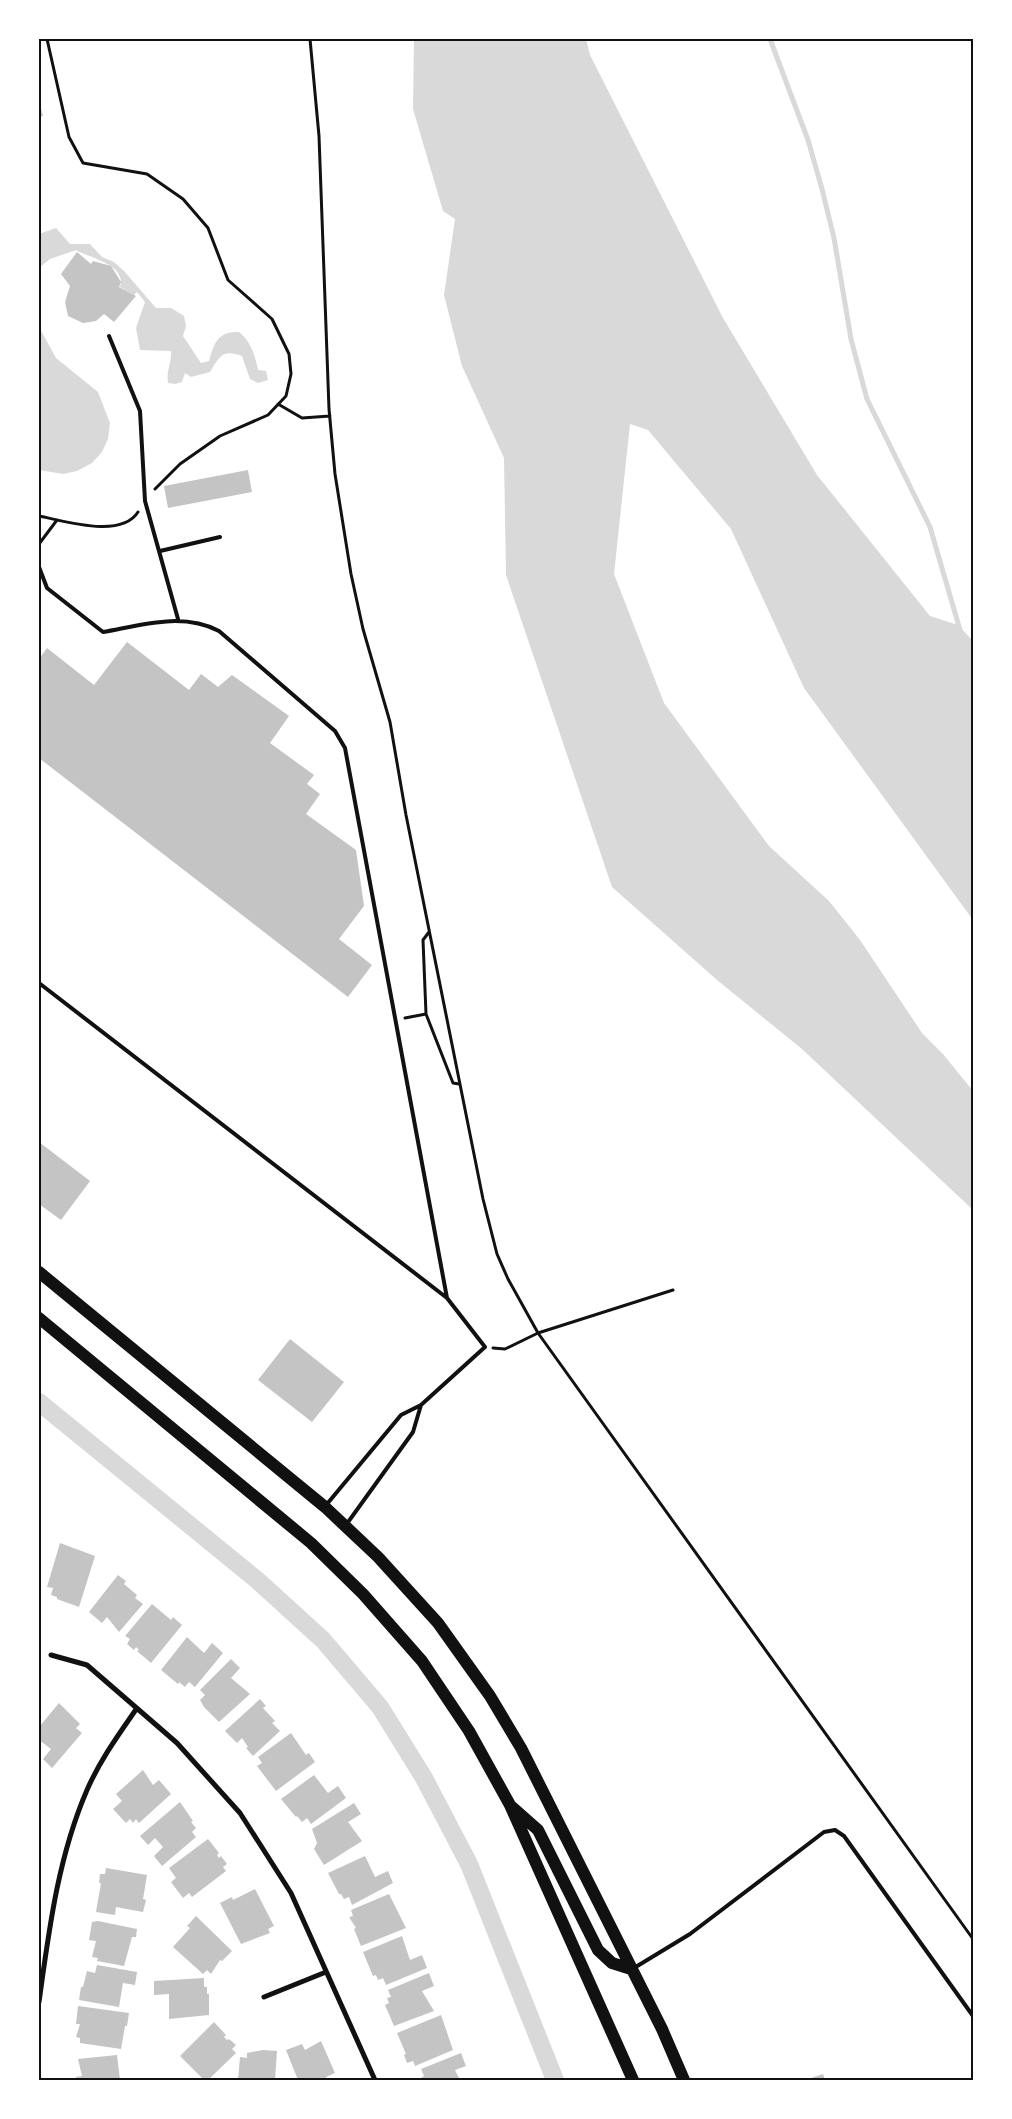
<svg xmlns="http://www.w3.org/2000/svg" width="1012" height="2119" font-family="'Golos Text',sans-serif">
  <rect width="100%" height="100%" fill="#fff"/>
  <path fill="#d9d9d9" d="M414 39H586L590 55 723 318 817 475 930 616 958 625 973 641V920L804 688 731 529 648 430 630 424 614 574 664 703 769 846 829 901 860 940 922 1033 943 1054 973 1091V1210L802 1049 717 980 612 887 506 575 504 458 462 366 444 295 455 219 443 211 413 109Z
    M56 228 70 244H90L102 257 114 262 124 271 156 308H171L184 316 186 326 183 336 201 363 209 361C214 343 218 331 239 332 251 342 255 355 258 370L266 371 268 380 258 383 250 379 242 356C222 349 220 356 210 372L191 377 185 373 182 382 175 384 168 383C166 370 172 362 171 351L140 350 136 328 145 302 137 292 134 295 120 287C127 265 90 258 76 250L50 259 39 268V234Z
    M39 327 56 358 98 392 110 423 108 439 102 452 92 463 77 471 63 474 39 470Z"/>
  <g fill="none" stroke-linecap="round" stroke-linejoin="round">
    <path stroke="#d9d9d9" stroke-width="5" d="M770 39 808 140 822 189 834 238 851 339 867 399 930 527 960 630"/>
    <path stroke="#d9d9d9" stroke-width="18" d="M39 1402 257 1580 323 1640 380 1707 424 1778 469 1864 555 2080"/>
  </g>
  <path fill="#c4c4c4" d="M39 100 43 116 39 117Z
    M77 252 91 264 93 261 111 266 121 282 119 287 136 296 114 322 104 314 96 321 83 323 68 316 65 302 70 286 61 274Z
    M248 470 252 492 168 508 164 486Z
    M127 642 189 690 201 674 218 687 232 675 289 716 270 743 314 775 307 784 320 794 306 814 356 850 364 906 339 939 372 965 348 997 39 758V659L47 648 94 685Z
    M39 1142 90 1181 61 1220 39 1204Z
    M290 1339 344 1382 312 1422 258 1380Z
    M60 1543 95 1556 79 1607 57 1599V1597L51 1595 53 1588 47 1587Z
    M118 1575 126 1581 124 1584 137 1595 135 1598 143 1604 119 1632 107 1617 102 1623 89 1612Z
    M152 1604 171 1620 173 1617 182 1625 151 1663 137 1651 139 1650 136 1647 134 1650 127 1644 130 1639 125 1636Z
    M187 1637 204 1653 212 1643 223 1653 195 1687 189 1682 185 1687 179 1682 178 1684 161 1670Z
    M231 1659 240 1668 231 1678 250 1694 219 1722 204 1707 200 1700 205 1695 200 1690Z
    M260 1699 266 1706 263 1708 275 1721 272 1723 280 1731 253 1756 246 1748 248 1747 242 1738 237 1743 225 1731Z
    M59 1703 80 1724 76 1728 82 1733 52 1768 43 1759 51 1749 39 1740V1727Z
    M291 1733 306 1755 309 1753 315 1762 276 1791 257 1766 262 1763 258 1757Z
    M143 1770 153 1785 159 1780 171 1794 139 1823 136 1819 133 1823 130 1819 126 1823 113 1809 122 1801 116 1794Z
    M314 1775 328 1793 338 1786 346 1798 311 1824 307 1818 302 1822 297 1816 296 1817 281 1799Z
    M180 1802 193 1821 191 1822 196 1828 192 1832 196 1837 162 1866 154 1856 163 1847 155 1838 148 1845 140 1836Z
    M354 1803 361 1814 348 1822 362 1841 324 1865 314 1849 317 1843 312 1829Z
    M208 1839 219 1853 217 1855 219 1858 221 1856 227 1864 223 1867 226 1871 192 1897 189 1893 183 1898 171 1882 176 1878 169 1868Z
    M365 1856 375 1877 388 1871 393 1883 352 1905 349 1897 344 1899 341 1894H339L328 1873Z
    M106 1868 147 1875 143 1899 146 1900 143 1912 116 1907 115 1915 96 1912 101 1883H99L100 1874H105Z
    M255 1889 274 1926 268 1929 270 1933 241 1944 220 1903 232 1897 233 1900Z
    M389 1894 406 1928 361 1946 354 1929 356 1928 349 1917 353 1916 351 1910Z
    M196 1916 232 1951 222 1961 220 1960 211 1974 207 1970 203 1974 173 1947 190 1928 187 1926Z
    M98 1921 137 1929 136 1937H132L124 1966 97 1961 98 1958 92 1957 96 1941 89 1940 92 1922Z
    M402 1936 410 1960 422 1955 427 1968 386 1985 383 1978 378 1980 376 1975 373 1976 363 1952Z
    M97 1965 137 1972 135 1985 123 1983 119 2007 79 2000 81 1987H83L87 1971 95 1973Z
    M429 1973 434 1986 422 1991 434 2011 394 2026 385 2005 389 2003 387 1998 391 1997 388 1990Z
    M204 1978V1987H207V1994H209V2015L169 2019V1994L154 1995V1981Z
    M78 2006 129 2013 127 2026H125L121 2049 80 2043V2038L76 2037 80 2024H76Z
    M441 2015 453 2050 415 2066 413 2061 407 2063 404 2055 406 2054 397 2033Z
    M214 2022 226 2035 224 2037 227 2040 229 2039 236 2045 232 2049 236 2053 208 2080H204L180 2056Z
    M321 2041 335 2073 326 2077 327 2080H298L286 2050 302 2044 305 2050Z
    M263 2050 277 2051 275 2080H238L240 2057 247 2058V2053Z
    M461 2053 466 2066 455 2070 460 2080H418L424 2076 421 2069Z
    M117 2055 120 2080H76V2077L82 2076 78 2059Z
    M823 2074 825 2080H805Z"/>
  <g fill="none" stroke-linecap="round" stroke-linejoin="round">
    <path stroke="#111" stroke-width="3" d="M47 39 69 137 83 163 147 174 183 199 208 228 228 280 272 319 289 354 291 374 286 396 268 415 220 436 180 464 155 489
      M310 39 319 136 329 409 335 474 351 574 363 629 390 722 406 815 483 1199 497 1254 508 1279 538 1333 973 1939
      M278 404 302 418 330 416
      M39 516C65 521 121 539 138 512
      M39 544 57 520
      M426 1014 453 1083 459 1084
      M405 1018 426 1014 423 940 429 932
      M493 1348 505 1349 538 1333 673 1290"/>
    <path stroke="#111" stroke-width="4" d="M109 336 140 411 145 501 178 619
      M160 551 220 537
      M39 567 47 588 103 632C142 625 182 612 219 631L335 731 345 748 447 1298
      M39 983 447 1298 485 1347 421 1405 401 1415 327 1504
      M346 1525 413 1432 421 1405
      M634 1968 690 1934 824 1832 835 1830 844 1836 973 2016"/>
    <path stroke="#111" stroke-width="5" d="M51 1655 87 1665 177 1743 240 1813 291 1893 375 2080
      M264 1997 326 1972
      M39 2002C49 1930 58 1857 87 1790 100 1760 119 1734 137 1708"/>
    <path stroke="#111" stroke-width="12" d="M39 1272 325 1507 378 1557 438 1623 490 1696 521 1748 662 2029 684 2080
      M39 1318 311 1543 363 1594 422 1661 469 1731 510 1805 633 2080
      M512 1807 538 1830 598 1950 612 1963 631 1969"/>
  </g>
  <rect width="1012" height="2119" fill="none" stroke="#ffffff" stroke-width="80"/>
  <rect x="40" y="40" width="932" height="2039" fill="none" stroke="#111" stroke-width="2"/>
</svg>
